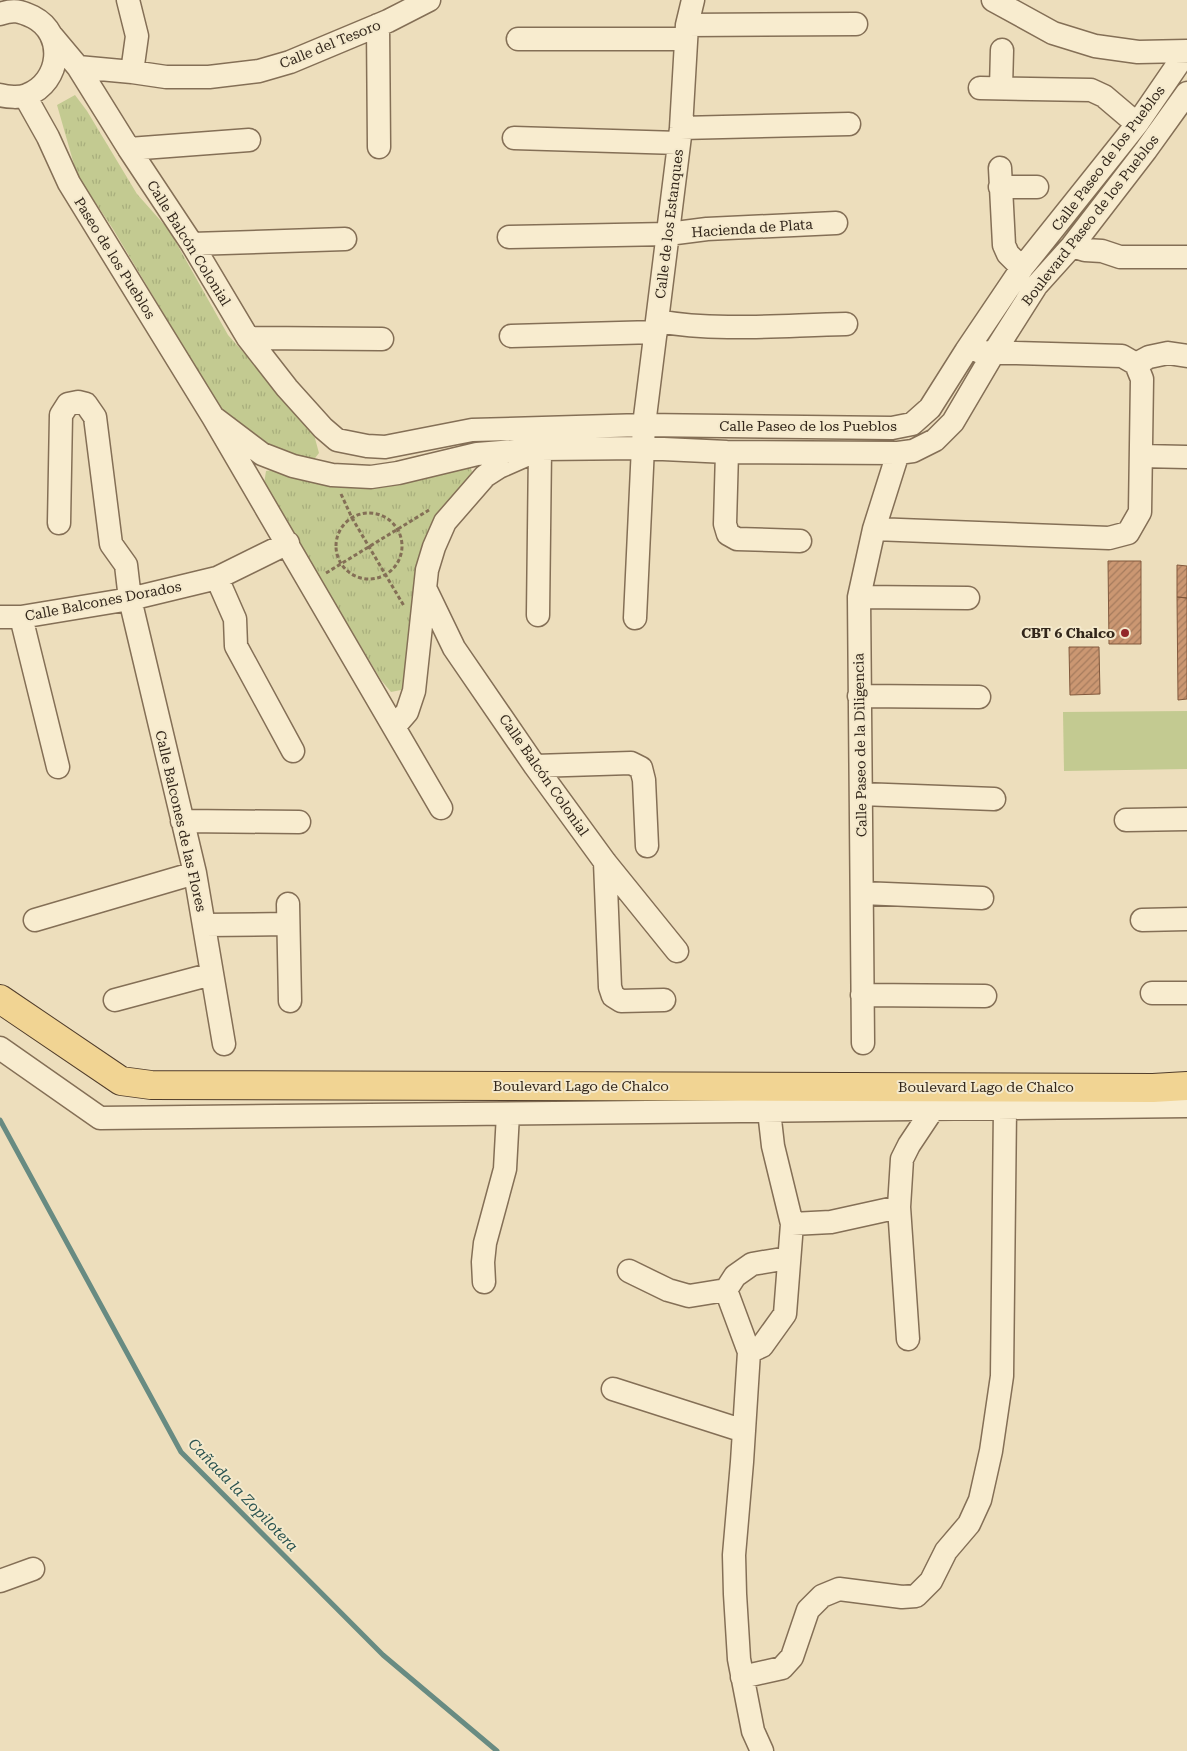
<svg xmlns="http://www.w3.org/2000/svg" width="1187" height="1751" font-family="'Roboto Serif',serif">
  <defs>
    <pattern id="park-tufts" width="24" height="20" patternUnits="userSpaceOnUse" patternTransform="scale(1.25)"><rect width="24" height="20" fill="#c3ca91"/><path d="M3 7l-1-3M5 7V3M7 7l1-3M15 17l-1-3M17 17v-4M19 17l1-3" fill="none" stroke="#a8ae7c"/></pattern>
    <pattern id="building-hatch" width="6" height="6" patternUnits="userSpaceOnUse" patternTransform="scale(1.25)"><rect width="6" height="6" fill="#cb9772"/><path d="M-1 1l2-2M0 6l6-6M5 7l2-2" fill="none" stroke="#a57b5d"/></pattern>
  </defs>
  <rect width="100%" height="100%" fill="#eddebc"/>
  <path fill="url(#park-tufts)" d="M75 95 87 111 137 194 169 230 228 335 313 431 319 453 312 462 271 447 253 432 223 413 113 229 77 175 57 105Z
    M468 460 473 475 441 512 406 689 391 692 381 680 264 484 266 471 279 469 315 479Z"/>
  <path fill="#c3ca91" d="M1187 711V769L1064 771 1063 712Z"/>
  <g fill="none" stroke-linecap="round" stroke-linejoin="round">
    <path stroke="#688b82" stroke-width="5" d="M0 1120 181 1452 383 1655 497 1751"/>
  </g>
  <path fill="url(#building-hatch)" stroke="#82593d" d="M1108 561H1141V644H1109Z
    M1177 565 1187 566V598L1177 597Z
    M1177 597 1187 598V699L1178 700Z
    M1069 647H1099L1100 694 1070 695Z"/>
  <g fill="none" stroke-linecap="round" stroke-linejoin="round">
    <g stroke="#846f56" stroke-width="25">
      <path id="minor" d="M128 0 137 36 132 72
        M993 0 1053 33 1095 46 1138 52 1187 51
        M0 14C14 9 20 11 33 17 66 34 61 82 27 95 20 98 7 97 0 95
        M378 25 379 147
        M687 25 856 24
        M52 36 78 67 129 149 192 244 248 338 287 388 323 428 337 440 367 446 385 447 472 430 644 425 892 428 912 424 930 408 966 351 1022 268 1137 124 1187 51
        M518 39H686
        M78 67 132 72 166 77H209L259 71 290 62 388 21 429 0
        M980 88 1091 90 1104 96 1137 124
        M1001 88 1002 50
        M25 96 48 137 69 183 213 417 441 808
        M681 128 849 124
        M514 138 679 143
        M129 149 249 140
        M1000 168 1004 245 1008 254 1022 268
        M1000 187H1037
        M509 237 668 234 707 229 836 223
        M192 244 345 239
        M1072 246 1085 250 1102 251 1120 257H1187
        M657 321C719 332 784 325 846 324
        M511 336 656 332
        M248 338 382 339
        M1136 364 1149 357 1168 353 1187 356
        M213 417 262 454 293 466 332 475 371 477 398 473 477 454 540 449 642 448 727 452 898 453 913 451 935 440 953 422 993 354 1036 286 1072 246 1146 150 1187 93
        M727 452 725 524 728 534 737 539 800 541
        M1141 456 1187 457
        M59 523 61 415 68 404 78 402 86 404 95 417 111 544 126 565 130 599 195 873 224 1044
        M874 529 1109 538 1128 533 1140 512 1142 379 1136 364 1122 356 980 352
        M217 578 235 619 236 646 293 751
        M426 590 454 648 535 766 605 862 677 951
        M859 597 968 598
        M0 617H21L130 599 217 578 288 543
        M21 617 58 767
        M635 618 644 425 681 128 687 25 693 0
        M859 696 979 697
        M394 727 407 712 414 691 427 570 434 547 445 522 485 476 499 467 540 449 538 615
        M535 766 631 763 641 768 644 780 647 846
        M861 794 994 799
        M1126 820 1187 819
        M182 821 299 822
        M605 862 610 987 613 996 621 1001 664 1000
        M862 893 982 898
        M288 904 290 1001
        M35 920 195 873
        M1142 920 1187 919
        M205 925 288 924
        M1152 993H1187
        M862 995 985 996
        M115 1000 212 974
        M863 1043 859 597 874 529 898 453
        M0 1048 100 1118 1187 1106
        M792 1224 831 1222 899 1207
        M629 1271 668 1290 689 1296 726 1290 735 1276 752 1264 788 1258
        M484 1282 483 1262 485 1243 505 1169 508 1114
        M726 1290 749 1352
        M908 1339 899 1207 902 1159 909 1145 933 1109
        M613 1389 744 1431
        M0 1581 33 1569
        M742 1677 782 1668 792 1657 808 1610 822 1596 839 1589 902 1597 916 1596 931 1581 946 1551 969 1524 980 1500 991 1451 1002 1376 1005 1108
        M762 1751 753 1731 739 1659 735 1594 734 1555 742 1462 749 1352 762 1346 785 1314 792 1224 773 1146 769 1111"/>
    </g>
    <g stroke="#513d2b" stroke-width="30">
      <path id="major" d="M0 999 121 1081 151 1085 1153 1088 1187 1086"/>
    </g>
    <path stroke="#846f56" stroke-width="3" stroke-dasharray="4 2.5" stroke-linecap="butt" d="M341 494 352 518 404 606
      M336 546a33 33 0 1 1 66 0a33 33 0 1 1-66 0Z
      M326 573 429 510"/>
    <use href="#minor" stroke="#f8eccf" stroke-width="22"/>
    <use href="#major" stroke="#f1d493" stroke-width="28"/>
  </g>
  <circle fill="#922728" stroke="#f4e9cc" stroke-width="2" cx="1125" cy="633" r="5"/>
  <g text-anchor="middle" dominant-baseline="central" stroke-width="4" stroke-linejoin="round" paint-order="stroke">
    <g font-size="14" fill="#33271b" stroke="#f4e9cc">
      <text transform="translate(330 44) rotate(-22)">Calle del Tesoro</text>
      <text transform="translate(1108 158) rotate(-53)">Calle Paseo de los Pueblos</text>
      <text transform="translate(1090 220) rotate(-52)">Boulevard Paseo de los Pueblos</text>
      <text transform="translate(669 224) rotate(-83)">Calle de los Estanques</text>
      <text transform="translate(752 228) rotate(-4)">Hacienda de Plata</text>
      <text transform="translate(189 243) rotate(58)">Calle Balcón Colonial</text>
      <text transform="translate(115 258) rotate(58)">Paseo de los Pueblos</text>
      <text x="808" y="426">Calle Paseo de los Pueblos</text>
      <text transform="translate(103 601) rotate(-11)">Calle Balcones Dorados</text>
      <text transform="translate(860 745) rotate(-91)">Calle Paseo de la Diligencia</text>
      <text transform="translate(544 775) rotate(55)">Calle Balcón Colonial</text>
      <text transform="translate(181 821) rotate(77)">Calle Balcones de las Flores</text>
      <text x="581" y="1086">Boulevard Lago de Chalco</text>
      <text x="986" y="1087">Boulevard Lago de Chalco</text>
    </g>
    <g font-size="14" font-weight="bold" fill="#33271b" stroke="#f4e9cc" text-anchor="end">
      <text x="1115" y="633">CBT 6 Chalco</text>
    </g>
    <g font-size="15" font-style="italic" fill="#2a5350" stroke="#f4e9cc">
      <text transform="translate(243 1495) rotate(46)">Cañada la Zopilotera</text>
    </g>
  </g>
</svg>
